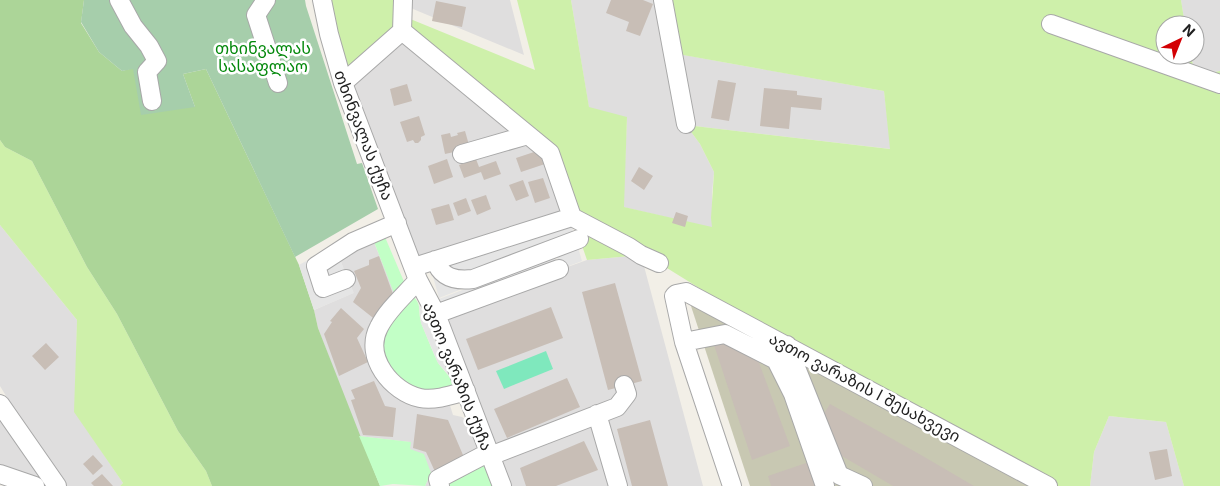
<svg xmlns="http://www.w3.org/2000/svg" width="1220" height="486" font-family="Inter,'Noto Sans Georgian',sans-serif">
  <rect width="100%" height="100%" fill="#f2efe7"/>
  <path fill="#dfdede" d="M401 0H510L524 55 401 4Z
    M571 0H663L673 53 884 91 891 149 686 125 700 144 714 172 712 193 713 228 623 207 627 118 589 108Z
    M1181 0H1220V71L1195 76 1191 55H1195V25H1185Z
    M402 31 550 153 572 217 414 267 343 83Z
    M383 218 390 227 371 235 400 306 447 396 453 415 462 417 469 422 482 456 442 486H425L431 473 410 449V442L359 436 318 328 314 310 353 293 339 257 348 238Z
    M0 225 77 320 75 412 123 483 120 486H66L34 442 0 386Z
    M641 255 703 486H502L436 314 587 260Z
    M1109 416 1166 422 1184 486H1090L1094 452Z
    M0 417 42 478 40 482 0 468Z"/>
  <path fill="#c8c8b2" d="M689 300 1031 486H750Z"/>
  <path fill="#cef0aa" d="M322 0H403V16L535 70 517 0H571L589 107 627 117 624 207 712 227 711 218 714 172 700 144 686 125 890 149 884 91 672 53 663 0H1181L1185 25H1165V55H1191L1195 76 1220 71V486H1184L1166 422 1109 416 1094 452 1090 486H1046L770 332 654 260 641 255 587 260 550 153 402 31 343 83Z
    M0 140 5 147 32 161 87 267 117 314 178 431 206 471 212 486H120L123 483 74 412 77 320 0 225Z"/>
  <path fill="#acd598" d="M0 0H84L81 23 99 52 122 71 133 68 195 107 183 74 206 69 299 265 314 310 318 328 380 486H212L206 471 178 431 117 314 87 267 32 161 5 147 0 140Z"/>
  <path fill="#a6ceab" d="M84 0H305L306 6 357 164 362 163 378 209 295 257 206 69 183 74 195 107 141 115 133 69 122 71 99 52 81 22Z"/>
  <path fill="#c2ffc6" d="M382 230 408 291C425 306 416 308 422 325 427 337 432 350 437 361 443 372 455 377 452 390L434 396 393 382 379 339 399 306 371 234Z
    M359 436 411 442 410 449 424 454 431 473 425 486 393 484 380 486Z
    M484 464 493 486H442Z"/>
  <path fill="#7fe8bd" d="M546 351 553 369 504 389 496 371Z"/>
  <path fill="#e5e5e5" d="M569 217 582 261 561 269 556 254 553 253 439 298 429 262Z
    M348 238 339 257 354 293 314 310 299 265Z
    M554 255 559 269 442 312 439 299Z
    M419 304 452 379 438 363 421 323Z"/>
  <path fill="#c8beb6" d="M611 0H643L653 4 640 36 626 31 629 22 606 13Z
    M436 1 466 7 462 27 432 21Z
    M718 80 736 83 729 121 711 118Z
    M407 84 412 101 394 106 390 89Z
    M764 88 797 91V95L822 98 821 110 791 107 789 129 760 126Z
    M419 116 425 135 421 137V140L418 143H415L413 140 407 142 400 122Z
    M465 131 469 145 454 149V152L445 154 441 135 450 133 451 137 458 135 457 133Z
    M540 150 545 164 521 172 516 158Z
    M447 159 453 177 434 184 428 166Z
    M476 159 479 167 496 161 501 174 484 180 481 172 464 178 459 165Z
    M639 167 653 176 644 190 631 181Z
    M543 178 550 198 535 203 528 182Z
    M523 180 529 196 516 201 509 185Z
    M486 195 491 209 477 215 471 200Z
    M466 198 471 211 458 216 453 203Z
    M449 204 454 220 436 225 431 209Z
    M676 212 688 216 685 227 672 223Z
    M379 256 393 294 377 321 353 302 361 288 354 271 369 265V260Z
    M615 283 642 381 608 390 582 292Z
    M551 307 563 338 478 370 466 339Z
    M341 308 364 329 357 338 368 362 339 376 324 334 332 322 330 321Z
    M46 343 59 357 45 370 32 356Z
    M723 343 758 360 790 446 752 460 714 345Z
    M567 378 580 407 507 438 494 409Z
    M374 381 385 406 396 408 393 437 363 435 351 400 355 399 351 390Z
    M830 404 921 455 974 486H893L835 452 823 415Z
    M417 414 448 420 466 462 437 476 426 452 413 448Z
    M650 420 668 486H632L617 429Z
    M584 441 598 470 556 486H526L520 468Z
    M1167 449 1172 476 1155 480 1149 452Z
    M93 455 103 466 93 475 83 464Z
    M809 462 817 486H771L768 476Z
    M102 474 113 486H94L91 483Z"/>
  <g fill="none" stroke-linecap="round" stroke-linejoin="round">
    <g stroke="#a8a8a8" stroke-width="20">
      <path id="minor" d="M119 0 133 26 149 46 157 61 147 72 152 101
        M266 0 256 15 278 83
        M322 0 329 34 343 83 418 280 436 314 502 486
        M663 0 686 124
        M1051 24 1220 84
        M402 31 550 153 572 217
        M343 83 402 31 403 0
        M462 154 528 135
        M435 260C441 278 456 281 473 279L579 239
        M414 267 572 217 629 247 641 255 659 263
        M346 279 323 288 316 266 353 242 397 223
        M418 280C405 295 388 309 379 327 363 357 392 392 420 398 434 401 452 395 466 391
        M436 314 559 269
        M684 342 725 334 776 360 793 394 825 486
        M787 345 839 475 863 486
        M0 404 57 486
        M597 414 618 486
        M0 474 35 486
        M440 486 438 479 482 456H490L617 407 627 394 624 385
        M732 486 684 342 674 296 676 294 686 292 1048 486"/>
    </g>
    <use href="#minor" stroke="#fff" stroke-width="18"/>
  </g>
  <g text-anchor="middle" dominant-baseline="central" stroke-width="5" stroke-linejoin="round" paint-order="stroke">
    <g font-size="16" fill="#02880a" stroke="#fff">
      <text x="263" y="48">თხინვალას<tspan x="263" dy="18">სასაფლაო</tspan></text>
    </g>
    <g font-size="16" fill="#212121" stroke="#fff">
      <text transform="translate(364 135) rotate(69)">თხინვალას ქუჩა</text>
      <text transform="translate(458 376) rotate(68)">ავთო ვარაზის ქუჩა</text>
      <text transform="translate(865 387) rotate(28)">ავთო ვარაზის I შესახვევი</text>
    </g>
  </g>
  <g transform="translate(1180 40) rotate(43)"><circle r="24" fill="#ffffff" stroke="#a6a6a6"/>
  <path d="M0-4L9 19L0 12L-9 19Z" fill="#d30004"/>
  <text y="-8" font-size="14" font-weight="bold" text-anchor="middle" fill="#212121">N</text>
  </g>
</svg>
